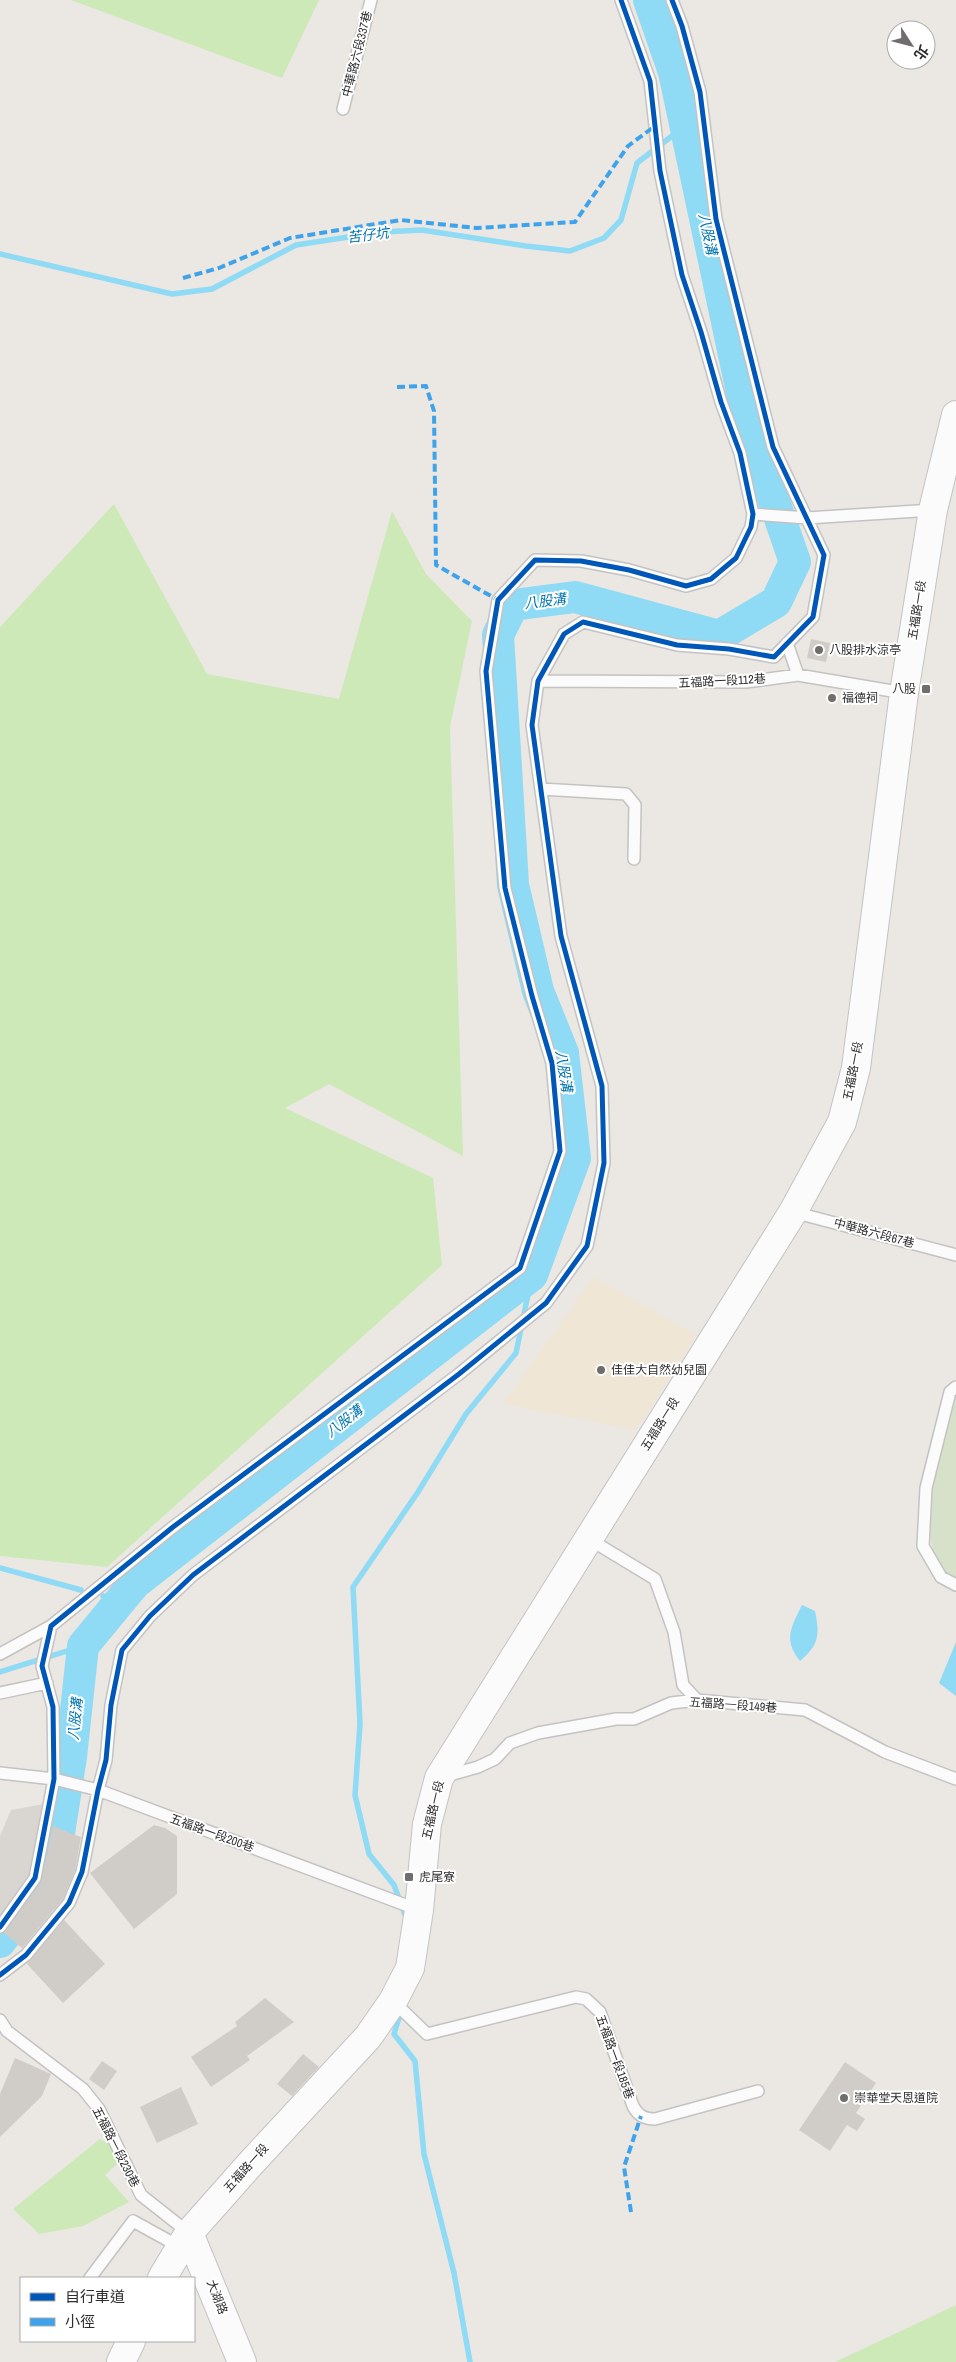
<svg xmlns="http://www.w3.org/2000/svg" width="956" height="2362" font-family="'Archivo Narrow','Noto Sans TC',sans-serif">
  <rect width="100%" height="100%" fill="#ebe7e2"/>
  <path fill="#efe6d6" d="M593 1277 696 1335 636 1430 503 1404Z"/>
  <path fill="#cde9b8" d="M71 0H319L282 78Z
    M114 504 207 674 339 699 392 511 426 574 472 621 450 727 463 1156 329 1084 285 1108 433 1178 442 1265 107 1567 0 1556V627Z
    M100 2139 128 2154 105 2175 129 2202 83 2226 39 2234 13 2209Z
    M956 2305V2362H835Z"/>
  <path fill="#d7e0c9" d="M956 1396V1580C905 1556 940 1434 956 1396Z"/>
  <path fill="#d9d5d1" d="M49 1803 35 1878 0 1927V1836L11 1810Z"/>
  <path fill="#8fdaf4" d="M802 1605 815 1611C820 1635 819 1645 800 1661 783 1639 791 1628 802 1605Z
    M956 1642V1696L939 1683Z"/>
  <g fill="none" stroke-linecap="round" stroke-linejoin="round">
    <path stroke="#8fdaf4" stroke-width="5.5" d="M0 254 172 294 212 289 296 245 381 232 422 230 526 246 570 251 604 238 621 220 637 163 685 126
      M0 1568 81 1590
      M103 1596 121 1600
      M0 1672 83 1646
      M407 1920 394 1885 369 1854 355 1795 360 1724 353 1587 418 1492 466 1414 516 1353 532 1275
      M401 2011 394 2034 415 2061 424 2154 454 2273 470 2362"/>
    <path stroke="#8fdaf4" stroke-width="32" d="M0 1942 53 1871 71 1757 83 1646 135 1583 532 1275 575 1158 563 1053 538 991 513 885 498 635 513 605 575 597 719 636 776 602 795 562 751 435 674 72 649 0"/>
  </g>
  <path fill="#d0cdc9" d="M811 639 830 643 826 662 807 658Z
    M154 1825 165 1828 177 1836V1894L134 1929 90 1873Z
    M53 1826 81 1837 75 1870 63 1899 22 1948 4 1933 41 1882Z
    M64 1920 105 1964 63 2003 27 1964Z
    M265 1998 294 2022 247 2056 250 2060 211 2087 191 2057 237 2026 235 2022Z
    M303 2054 319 2067 292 2096 277 2084Z
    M15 2058 51 2074 42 2096 0 2137V2094Z
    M102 2061 117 2071 104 2090 89 2079Z
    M845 2062 876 2083 856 2113 865 2119 857 2131 847 2125 830 2151 799 2130Z
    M181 2087 198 2124 157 2143 140 2107Z"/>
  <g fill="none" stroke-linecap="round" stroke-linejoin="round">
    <g stroke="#c4c3c4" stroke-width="14">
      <path id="lane" d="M343 109 371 0
        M753 514 807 518 933 510
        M787 643 798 675
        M538 681 746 682 798 675 904 693
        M541 789 626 794 635 805 634 859
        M793 1212 956 1255
        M956 1387 950 1392 926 1488 923 1546 941 1577 956 1585
        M589 1539 655 1579 674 1632 683 1685 697 1700
        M0 1654 51 1626 173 1527 520 1268 560 1151 552 1063 532 996 505 888 486 671 498 600 535 560 581 561 629 570 686 586 711 579 736 558 751 527 753 514 740 453 721 402 701 332 682 275 660 171 650 81 621 0
        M0 1693 47 1683
        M0 1773 54 1779 98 1790 419 1910
        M446 1776 478 1767 495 1759 510 1743 538 1733 616 1719H634L671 1703 697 1700 805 1710 885 1752 956 1779
        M0 1927 35 1878 54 1779 53 1707 42 1666 51 1626
        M0 1975 26 1955 69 1903 82 1872 98 1790 106 1760 111 1705 122 1650 150 1616 193 1575 459 1374 546 1303 587 1246 604 1163 602 1086 561 936 532 725 538 681 564 634 583 622 677 645 729 649 774 657 813 617 824 555 773 447 716 219 700 92 682 26 672 0
        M393 2001 427 2034 576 1997 586 1999 600 2012 633 2106C638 2116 645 2119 655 2119L758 2091
        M0 2020 7 2031 83 2089 99 2109 141 2195 189 2233
        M90 2278 133 2221 180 2247"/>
    </g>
    <g stroke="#c4c3c4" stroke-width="30">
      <path id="secondary" d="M189 2233 242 2362
        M162 2278 189 2233 252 2162 368 2037 393 2001 410 1968 419 1910 427 1824 439 1778 793 1212 842 1122 856 1068 904 693 933 510 956 415
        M121 2362 131 2341"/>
    </g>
    <use href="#lane" stroke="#fcfbfb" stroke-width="11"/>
    <use href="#secondary" stroke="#fcfbfb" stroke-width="28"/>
    <path stroke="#3ea3eb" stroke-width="4" stroke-dasharray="8 4" stroke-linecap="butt" d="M183 278 219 268 290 238 401 220 476 228 575 222 628 146 655 126
      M397 387 426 386 434 411 436 565 498 600
      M631 2212 624 2167 641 2116"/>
    <g stroke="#fff" stroke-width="8">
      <path id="cycleway" d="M0 1927 35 1878 54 1779 53 1707 42 1666 51 1626 173 1527 520 1268 560 1151 552 1063 532 996 505 888 486 671 498 600 535 560 581 561 629 570 686 586 711 579 736 558 751 527 753 514 740 453 721 402 701 332 682 275 660 171 650 81 621 0
        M0 1975 26 1955 69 1903 82 1872 98 1790 106 1760 111 1705 122 1650 150 1616 193 1575 459 1374 546 1303 587 1246 604 1163 602 1086 561 936 532 725 538 681 564 634 583 622 677 645 729 649 774 657 813 617 824 555 773 447 716 219 700 92 682 26 672 0"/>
    </g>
    <use href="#cycleway" stroke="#0057b8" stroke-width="5"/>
  </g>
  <g fill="#706e6c" stroke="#fff" stroke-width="2">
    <circle cx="819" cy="650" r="5"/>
    <rect x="921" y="684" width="10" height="10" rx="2.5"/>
    <circle cx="832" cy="698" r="5"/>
    <circle cx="601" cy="1370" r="5"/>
    <rect x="404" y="1872" width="10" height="10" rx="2.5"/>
    <circle cx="844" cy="2098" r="5"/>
  </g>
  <g text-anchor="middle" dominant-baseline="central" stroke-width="4" stroke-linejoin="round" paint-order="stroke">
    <g font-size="12" fill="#2d2d2d" stroke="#fff">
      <text transform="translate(357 54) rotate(-76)">中華路六段337巷</text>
      <text transform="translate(917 610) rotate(-81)">五福路一段</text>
      <text transform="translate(722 681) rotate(-3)">五福路一段112巷</text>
      <text transform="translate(853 1071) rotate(-79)">五福路一段</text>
      <text transform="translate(874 1233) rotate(15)">中華路六段67巷</text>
      <text transform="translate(660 1424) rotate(-58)">五福路一段</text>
      <text transform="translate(733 1705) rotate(4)">五福路一段149巷</text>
      <text transform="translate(433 1810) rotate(-77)">五福路一段</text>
      <text transform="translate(212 1833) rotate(20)">五福路一段200巷</text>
      <text transform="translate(615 2057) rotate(70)">五福路一段185巷</text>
      <text transform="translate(116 2147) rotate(63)">五福路一段230巷</text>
      <text transform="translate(246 2168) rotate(-48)">五福路一段</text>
      <text transform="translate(217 2297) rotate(69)">大湖路</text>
    </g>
    <g font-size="12" fill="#2d2d2d" stroke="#fff" text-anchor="start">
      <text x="829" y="650">八股排水涼亭</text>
      <text x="916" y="689" text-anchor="end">八股</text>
      <text x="842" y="698">福德祠</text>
      <text x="611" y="1370">佳佳大自然幼兒園</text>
      <text x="419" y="1877">虎尾寮</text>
      <text x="854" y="2098">崇華堂天恩道院</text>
    </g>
    <g font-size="14" font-style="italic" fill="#0074ae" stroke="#fff">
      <text transform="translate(708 234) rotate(78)">八股溝</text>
      <text transform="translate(368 235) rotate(-7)">苦仔坑</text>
      <text transform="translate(545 601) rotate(-7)">八股溝</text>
      <text transform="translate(564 1071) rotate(81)">八股溝</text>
      <text transform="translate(344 1421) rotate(-38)">八股溝</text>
      <text transform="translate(75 1719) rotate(-84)">八股溝</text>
    </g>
  </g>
  <rect x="20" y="2277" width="175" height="65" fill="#ffffff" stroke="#ababab"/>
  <rect x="30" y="2293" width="25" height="8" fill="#0057b8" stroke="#ababab"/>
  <text x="65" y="2302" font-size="15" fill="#2d2d2d">自行車道</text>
  <rect x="30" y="2318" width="25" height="8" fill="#3ea3eb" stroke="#ababab"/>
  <text x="65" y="2327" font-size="15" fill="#2d2d2d">小徑</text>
  <g transform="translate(911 45) rotate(126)"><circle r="24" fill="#ffffff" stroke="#ababab"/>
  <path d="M0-4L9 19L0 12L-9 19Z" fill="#706e6c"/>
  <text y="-8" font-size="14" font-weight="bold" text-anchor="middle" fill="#2d2d2d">北</text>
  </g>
</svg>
